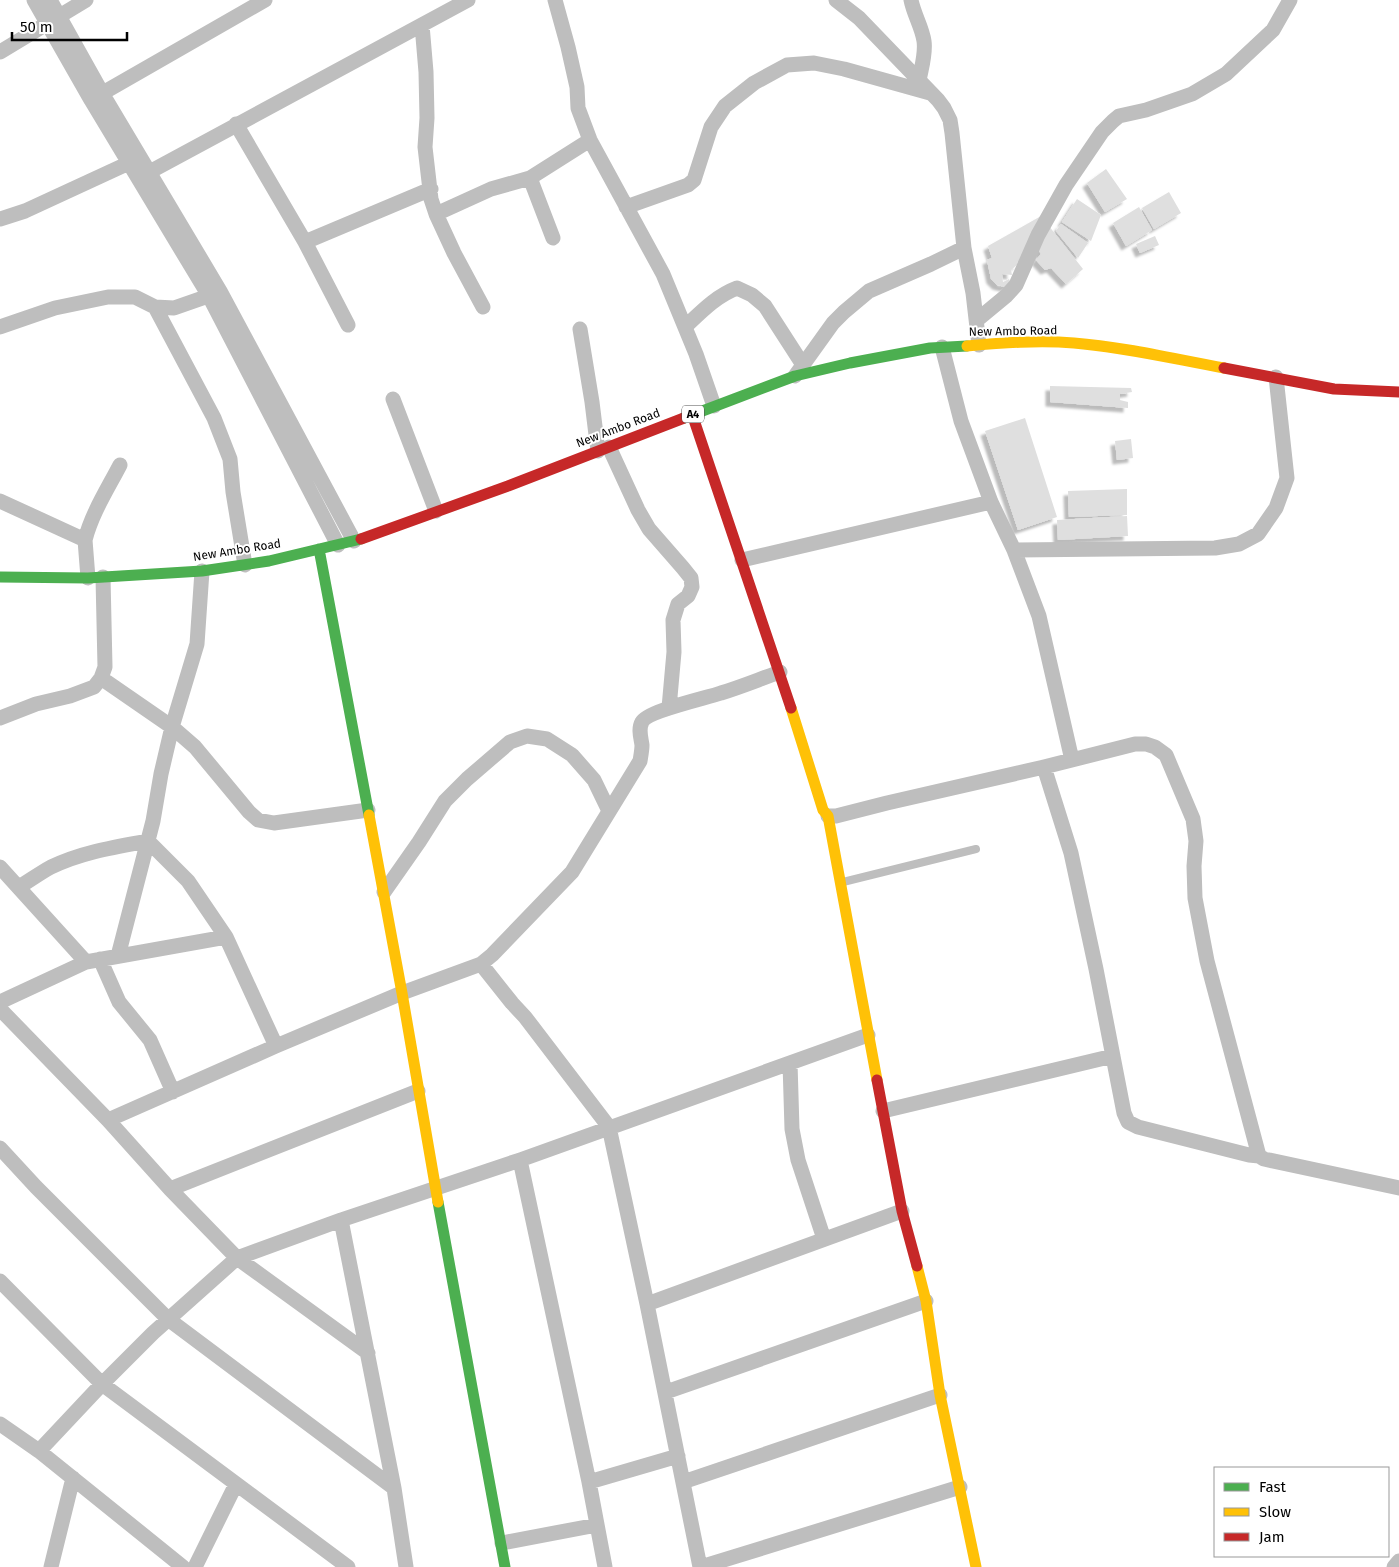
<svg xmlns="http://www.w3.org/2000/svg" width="1399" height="1567" font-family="'Fira Sans',sans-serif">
  <defs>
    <filter id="shadow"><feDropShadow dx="-4.5" dy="4.5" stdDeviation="1" flood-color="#0004"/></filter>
  </defs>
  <rect width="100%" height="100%" fill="#fff"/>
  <path fill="#dfdfdf" filter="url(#shadow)" d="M1106 169 1127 199 1105 212 1087 183Z
    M1169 192 1181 213 1154 229 1142 208Z
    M1077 199 1101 215 1091 241 1062 222Z
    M1139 207 1152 230 1126 246 1113 223Z
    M1041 216 1083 269 1066 284 1051 268 1045 270 1036 260 1041 254 1038 249 1017 261 1018 264 1011 270 1012 275 1002 274 1003 282 1009 279 1011 283 1005 287 997 285 991 279 987 260 992 258 988 246Z
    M1061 224 1088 243 1078 258 1056 231Z
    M1155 236 1159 245 1140 253 1136 244Z
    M1050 386 1131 388 1132 392 1120 394V400L1128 402V408L1050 402Z
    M1025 418 1057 517 1018 530 985 431Z
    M1131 439 1133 458 1117 460 1115 441Z
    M1127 489V515L1069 517 1068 491Z
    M1127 516 1128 536 1058 540 1057 520Z"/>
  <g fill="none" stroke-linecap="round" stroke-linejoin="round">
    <path stroke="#bebebe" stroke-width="8" d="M843 882 976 849"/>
    <path stroke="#bebebe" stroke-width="15" d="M34 0 91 100 209 296 338 545
      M50 0 102 93 220 291 354 541
      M555 0 568 47 577 87 578 108 590 140 663 274 696 354 714 406
      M836 0 859 18 938 100 944 108 950 120 952 133 964 248 973 293 979 345
      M911 0C914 15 922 27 924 41 926 54 921 69 919 81
      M422 25 426 72 427 118 425 147 431 199 436 214 454 253 483 307
      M0 52 86 0
      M94 98 265 0
      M236 124 305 242 348 325
      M142 176 468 0
      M530 178 553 238
      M626 207 688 185 694 180 711 127 725 106 754 83 787 65 814 63 844 69 930 93
      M436 214 491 189 530 178 590 140
      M0 219 25 211 129 163
      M305 242 431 189
      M155 307 214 418 230 459 233 492 245 565
      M977 320 1006 296 1016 285 1038 235 1066 185 1102 132 1113 121 1119 116 1146 110 1192 94 1226 74 1273 30 1290 0
      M0 327 55 308 108 297H135L155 307 174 308 217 293
      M685 327C701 312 716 296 737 288L752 295 765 306 803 365
      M580 329 592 402 598 451
      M942 347 961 421 991 502 1014 550 1039 616 1072 760
      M795 376 833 323 844 312 869 291 931 264 964 248
      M393 399 436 511
      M609 447 638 510 649 529 683 568 691 578 692 587 688 596 678 604 673 620 674 652 669 708
      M0 501 85 540 88 578
      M85 540C92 513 107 490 120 465
      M1014 550 1215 548 1239 544 1258 534 1276 508 1287 478 1276 377
      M742 560 991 502
      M101 678 172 727 195 747 249 812 258 820 274 823 368 810
      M0 718 36 704 70 696 94 687 101 678 105 667 103 577
      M1044 767 1071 853 1096 969 1124 1113 1128 1122 1138 1127 1249 1155 1259 1156 1264 1159 1399 1188
      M828 816H836L887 803 1044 767 1135 744H1146L1155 747 1166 755 1193 819 1196 841 1194 866 1195 898 1207 961 1259 1156
      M0 867 86 962 0 1002
      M19 887C29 881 40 873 51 867 82 852 115 847 148 841L188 881 226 937
      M384 892 419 842 445 801 467 779 510 742 527 736 547 739 572 755 594 780 609 811
      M118 956 153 821 161 774 172 727 197 644 202 571
      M100 959 119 1002 150 1040 173 1092
      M86 962 226 937 276 1046
      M481 964 512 1003 525 1017 609 1127 647 1304 700 1567
      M0 1009 108 1120 170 1189 237 1258 368 1353
      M790 1063 792 1129 798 1160 824 1239
      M883 1111 1113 1056
      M108 1120 276 1046 402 993 481 964 492 955 572 872 640 761C641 755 642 750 642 745 641 738 638 729 642 722 647 711 707 698 721 693 741 687 760 679 780 672
      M0 1148 36 1187 168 1319 394 1488
      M520 1160 589 1482 605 1567
      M170 1189 418 1091
      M341 1220 394 1488 406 1567
      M0 1281 102 1384 348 1567
      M647 1304 902 1211
      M666 1392 926 1301
      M0 1424 39 1451 183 1567
      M39 1451 102 1384 153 1333 237 1258 341 1220 520 1160 868 1035
      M589 1482 678 1456
      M683 1482 940 1395
      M502 1543 597 1525
      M51 1567 73 1478
      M195 1567 236 1484
      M701 1567 960 1487
      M1394 1567 1399 1561"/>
    <path stroke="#4caf50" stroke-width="11" d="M684 418 795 376 850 363 930 348 967 346
      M319 549 369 815
      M0 577 88 578 202 571 269 561 361 539
      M438 1202 505 1567"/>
    <path stroke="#ffc107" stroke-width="11" d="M967 346C1002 343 1038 340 1074 343 1124 347 1174 359 1224 368
      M791 708 823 810 828 816 877 1080
      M369 815 402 993 438 1202
      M917 1266 926 1301 940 1395 976 1567"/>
    <path stroke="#c62828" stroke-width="11" d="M1224 368 1334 389 1399 392
      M692 414 791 708
      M361 539 508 486 684 418
      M877 1080 902 1211 917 1266"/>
  </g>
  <g text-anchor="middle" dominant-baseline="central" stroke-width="4" stroke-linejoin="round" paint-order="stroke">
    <rect fill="#fff" stroke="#4c4c4c" stroke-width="1" x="682" y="405.5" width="22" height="17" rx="4"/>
    <g font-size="11" font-weight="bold" fill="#000">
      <text x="693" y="414">A4</text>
    </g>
    <g font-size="12" fill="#000" stroke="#fff">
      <text transform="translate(1013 331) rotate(-1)">New Ambo Road</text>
      <text transform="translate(618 428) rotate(-21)">New Ambo Road</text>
      <text transform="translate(237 550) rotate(-9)">New Ambo Road</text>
    </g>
  </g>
  <rect x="1214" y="1467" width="175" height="90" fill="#ffffff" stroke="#999999"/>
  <rect x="1224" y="1483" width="25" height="8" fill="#4caf50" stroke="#999999"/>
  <text x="1259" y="1492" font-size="15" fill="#000000">Fast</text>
  <rect x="1224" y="1508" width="25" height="8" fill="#ffc107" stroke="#999999"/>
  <text x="1259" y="1517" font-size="15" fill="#000000">Slow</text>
  <rect x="1224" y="1533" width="25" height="8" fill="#c62828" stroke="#999999"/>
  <text x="1259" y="1542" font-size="15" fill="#000000">Jam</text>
  <path d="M12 32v8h115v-8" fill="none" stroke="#000000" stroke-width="2.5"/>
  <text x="20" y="32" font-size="15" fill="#000000" stroke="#ffffff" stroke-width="4" paint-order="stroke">50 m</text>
</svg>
